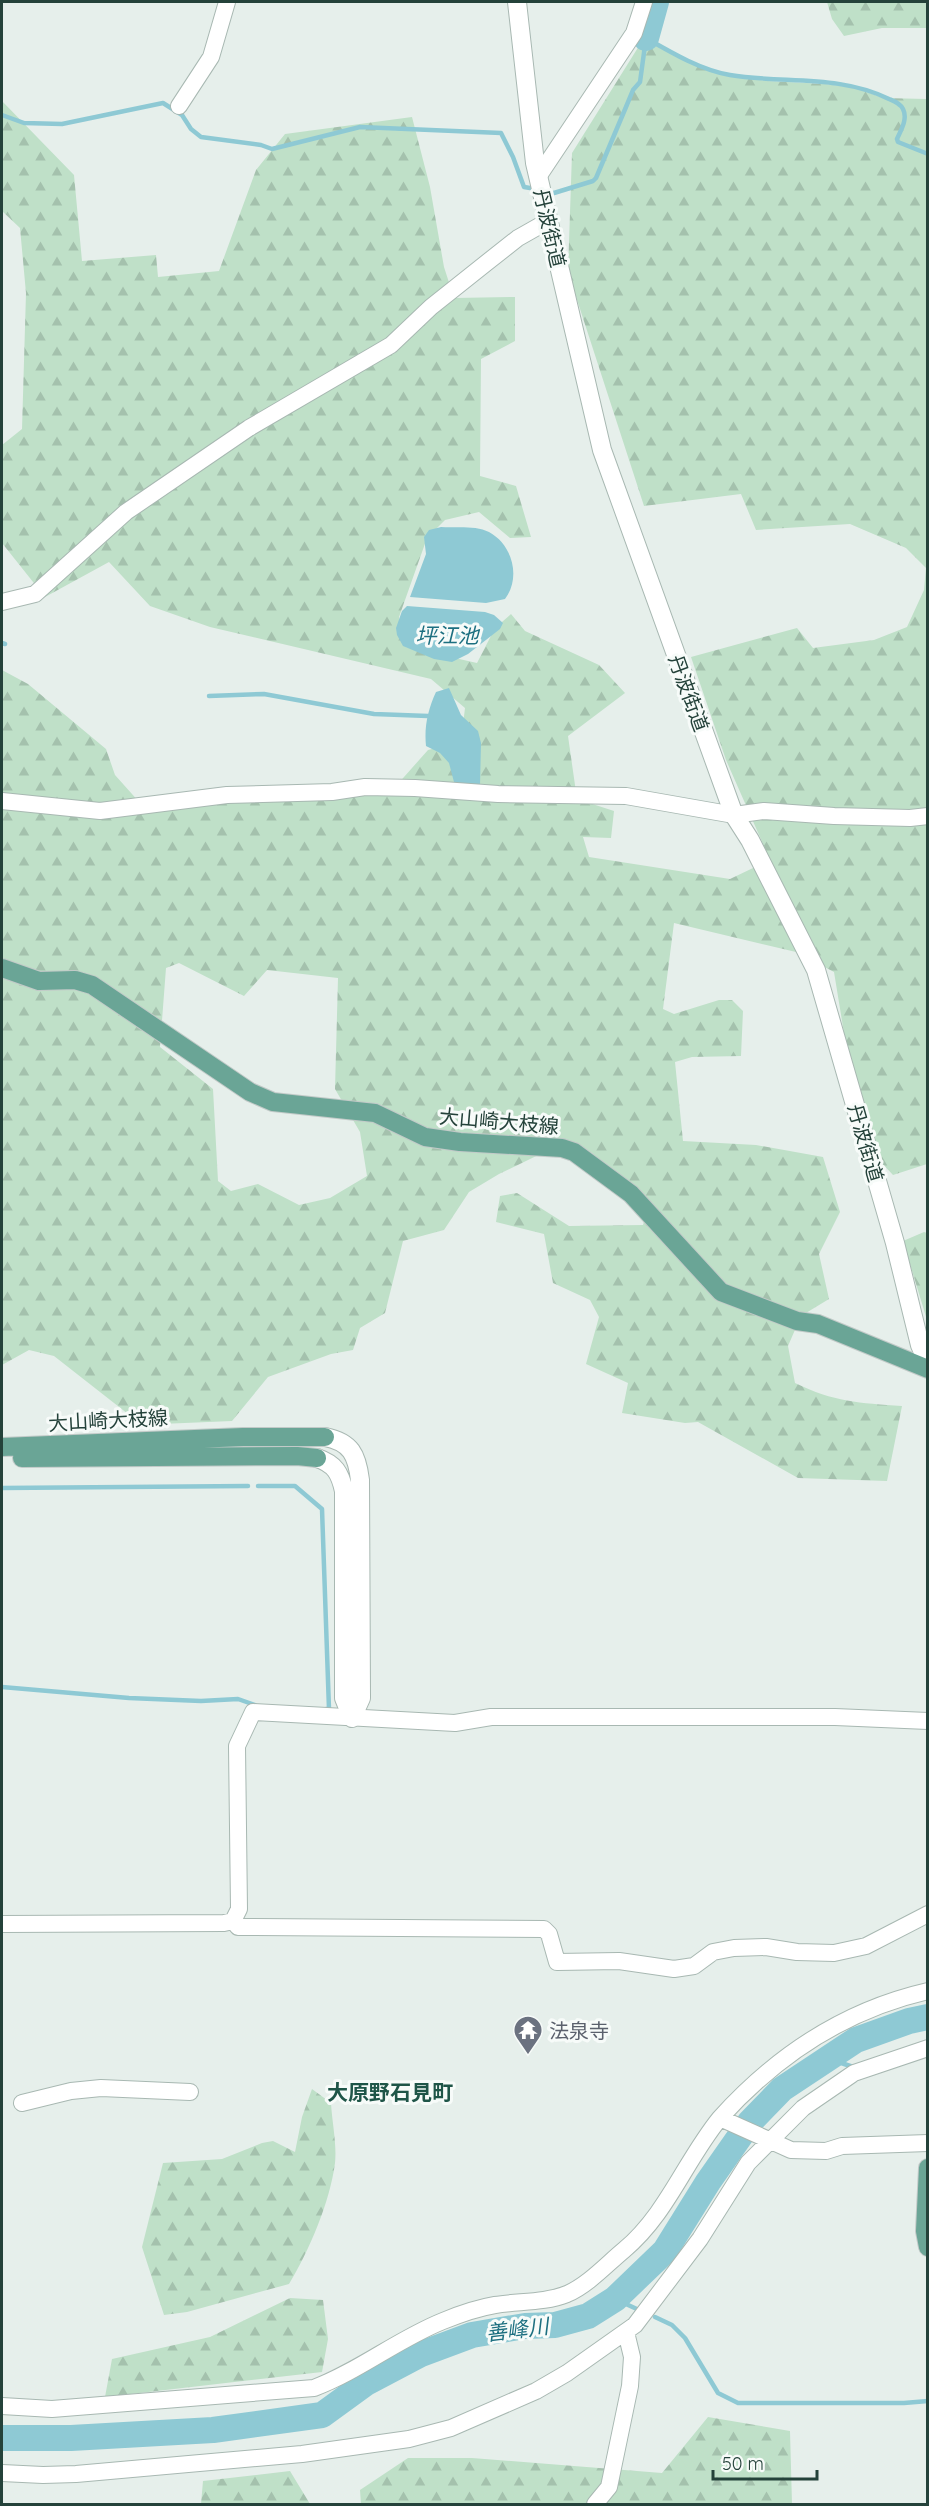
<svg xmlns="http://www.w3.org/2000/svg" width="929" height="2506" font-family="Quicksand,'Noto Sans JP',sans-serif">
  <defs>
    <pattern id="forest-firs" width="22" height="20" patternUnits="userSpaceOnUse" patternTransform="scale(1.5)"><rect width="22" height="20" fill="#bfe0c8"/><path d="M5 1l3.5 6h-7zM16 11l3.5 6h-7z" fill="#a4c1ad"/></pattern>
  </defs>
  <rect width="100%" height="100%" fill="#e6efeb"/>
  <path fill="url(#forest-firs)" fill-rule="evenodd" d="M827 2H927V28H882L844 36 832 19Z
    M644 38 692 64 728 76 768 81 825 84 856 88 883 98 927 99V1164L893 1175 876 1157 844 1033 834 972 796 952 674 923 663 1009 674 1014 719 1000H732L743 1011 741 1056 692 1057 675 1062 683 1141 756 1145 823 1157 840 1212 819 1254 829 1299 801 1316 788 1346 795 1383C834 1402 859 1403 902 1406L887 1481 798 1478 698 1422 685 1423 622 1413 628 1383 586 1364 599 1317 590 1300 553 1283 544 1234 496 1222 500 1196 517 1193 569 1226 643 1225 649 1205 592 1153 563 1143 499 1174 469 1192 444 1230 403 1241 385 1313 360 1328 353 1350 331 1354 268 1377 232 1421 161 1424 137 1421 54 1356 29 1350 2 1365V670L28 684 106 749 115 775 149 813 285 795H388L428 750 461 741 465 708 431 679 210 627 150 606 109 562 45 597 2 543V445L22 429 26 293 20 228 2 211V101L74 175 82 261 156 255 158 277 219 271 256 170 285 134 412 117 430 187 444 267 454 298 515 297V341L481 359 480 476 516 486 531 537 510 538 479 512 445 520 427 538 399 617 406 647 477 663 495 628 511 614 525 631 599 665 625 693 568 736 577 799 614 811 611 838 583 837 589 857 730 879 770 860 726 760 691 657 797 628 813 648 874 640 907 627 924 590 926 568 906 548 850 524 756 530 741 494 644 506 568 272 572 153ZM179 963 244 996 267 970 338 978 335 1089 360 1132 367 1176 330 1198 299 1205 258 1184 231 1191 218 1181 213 1089 160 1047 166 968Z
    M924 1232 927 1233V1320L903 1241Z
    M312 2089 331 2103C332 2122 337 2144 335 2163 330 2202 309 2251 289 2284L187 2312 164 2315 142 2247 163 2163 222 2159 262 2143 273 2141 295 2152 302 2117Z
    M290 2298 323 2300 328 2339 322 2372 105 2397 112 2359 210 2337Z
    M708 2417 790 2431 792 2504H361L360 2490 408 2458H472L662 2473Z
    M290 2471 310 2504H201L203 2481Z"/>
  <path fill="#8ec9d4" d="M441 527C456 528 476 525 489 532 513 545 521 578 505 599L486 603 410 597 426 554 424 537 429 530Z
    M407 606 485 612 494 615 503 623 500 629 468 654 452 662 434 659 403 646 397 635 396 628 402 611Z
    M449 688 461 715 478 731 481 743 480 786 454 782 449 763 440 753 426 746C424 727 428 709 436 692Z"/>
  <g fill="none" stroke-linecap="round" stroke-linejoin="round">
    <path stroke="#8ec9d4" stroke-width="4.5" d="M2 115 24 123 62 124 163 103 182 115 191 129 201 137 261 145 272 149 360 127 501 133 513 157 524 187 536 189
      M547 192 554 193 593 181 596 178 626 107 633 90 640 82 646 38C672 53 701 70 730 75 784 84 838 74 889 99 894 101 900 103 903 109 908 119 901 130 897 139L898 142 928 154
      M2 643 5 644
      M209 696 264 694 374 714 428 716
      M258 1486H295L322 1509 329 1709H326
      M2 1488 248 1486
      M2 1687 129 1698 201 1701 238 1699 255 1705
      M827 2058 853 2067
      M615 2299 639 2310
      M655 2317 672 2325 685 2338 718 2393 738 2403H904L928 2401"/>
    <path stroke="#8ec9d4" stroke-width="26" d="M646 38 656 2
      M2 2438H71L213 2430 322 2415 366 2383 421 2354 472 2335 525 2326 555 2325 588 2316 615 2299 665 2251 708 2182 750 2122 782 2089 856 2040 909 2021 928 2017"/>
    <g stroke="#a8b8b2" stroke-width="18">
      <path id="minor" d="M179 106 211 57 227 2
        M538 177 634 33 644 2
        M2 602 35 594 126 512 249 428 391 345 431 307 485 264 518 238 548 221
        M2 801 100 811 227 795 332 792 365 787 415 788 498 794 626 796 734 815 764 811 834 816 910 818 928 816
        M233 1921 238 1927 544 1929 549 1934 557 1962 619 1961 674 1969 694 1966 713 1952 734 1948 766 1947 797 1952 834 1953 866 1946 928 1914
        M2 1924 224 1923 233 1921 239 1909 237 1746 253 1712 455 1723 491 1717H835L928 1721
        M928 1991C845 2010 776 2056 720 2118L791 2150 826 2151 842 2146 928 2143
        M22 2103 71 2091 101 2088 190 2092
        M2 2406 52 2409 314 2388C359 2371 398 2339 443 2321 460 2314 477 2308 495 2305 519 2301 544 2303 567 2294 588 2285 607 2264 624 2250 667 2214 685 2161 720 2118
        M2 2473 43 2475 76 2474 302 2454 409 2439 451 2428 536 2391 567 2373 635 2325 700 2239 748 2163 803 2108 854 2073 928 2048
        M595 2504 609 2487 630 2386 632 2357 626 2332"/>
    </g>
    <g stroke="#a8b8b2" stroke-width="20">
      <path id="tertiary" d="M517 2 535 163 602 450 734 815 750 840 816 970 895 1243 920 1345 928 1363
        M325 1437C351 1442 357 1455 360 1480L361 1698 352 1718
        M317 1458C335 1464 340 1473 344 1491V1698L352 1718"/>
    </g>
    <g stroke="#c2cac8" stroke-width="20">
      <path id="primary" d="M2 968 39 981 75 980 92 985 250 1092 273 1102 375 1113 425 1137 460 1142 562 1148 574 1152 631 1194 721 1292 797 1321 818 1324 928 1369
        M2 1447 243 1437H325
        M22 1458 297 1456 317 1458
        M928 2168 925 2231 928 2247"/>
    </g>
    <use href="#minor" stroke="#fff" stroke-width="16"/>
    <use href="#tertiary" stroke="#fff" stroke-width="18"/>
    <use href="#primary" stroke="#6aa596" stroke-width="18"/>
  </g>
  <defs>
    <g id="temple-pin" transform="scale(1.5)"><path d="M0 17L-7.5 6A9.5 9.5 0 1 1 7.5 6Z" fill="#6b7280" stroke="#f7fbf9"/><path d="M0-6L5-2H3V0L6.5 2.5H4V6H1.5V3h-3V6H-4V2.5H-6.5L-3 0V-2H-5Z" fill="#fff"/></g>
  </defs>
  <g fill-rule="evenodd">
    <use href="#temple-pin" x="528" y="2030"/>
  </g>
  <g text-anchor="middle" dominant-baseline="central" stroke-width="6" stroke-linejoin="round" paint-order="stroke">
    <g font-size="20" fill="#24423a" stroke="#f7fbf9">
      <text transform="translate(550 228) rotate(77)">丹波街道</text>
      <text transform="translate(689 693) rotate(70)">丹波街道</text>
      <text transform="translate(499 1121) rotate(5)">大山崎大枝線</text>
      <text transform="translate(866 1143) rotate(74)">丹波街道</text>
      <text transform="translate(108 1420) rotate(-3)">大山崎大枝線</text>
    </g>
    <g font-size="20" fill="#5b616d" stroke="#f7fbf9" text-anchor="start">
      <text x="549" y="2030">法泉寺</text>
    </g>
    <g font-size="21" font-style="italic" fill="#1c6f80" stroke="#f7fbf9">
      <text x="447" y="635">坪江池</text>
      <text transform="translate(517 2329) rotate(-7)">善峰川</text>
    </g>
    <g font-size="21" font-weight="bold" fill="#1f5548" stroke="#f7fbf9">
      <text x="390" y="2092">大原野石見町</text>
    </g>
  </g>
  <rect width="929" height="2506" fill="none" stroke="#24423a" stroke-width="6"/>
  <path d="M713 2470v9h104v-9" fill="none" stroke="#24423a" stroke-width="3"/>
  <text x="722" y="2470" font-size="18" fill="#24423a" stroke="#f7fbf9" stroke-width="4.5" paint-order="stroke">50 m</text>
</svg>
